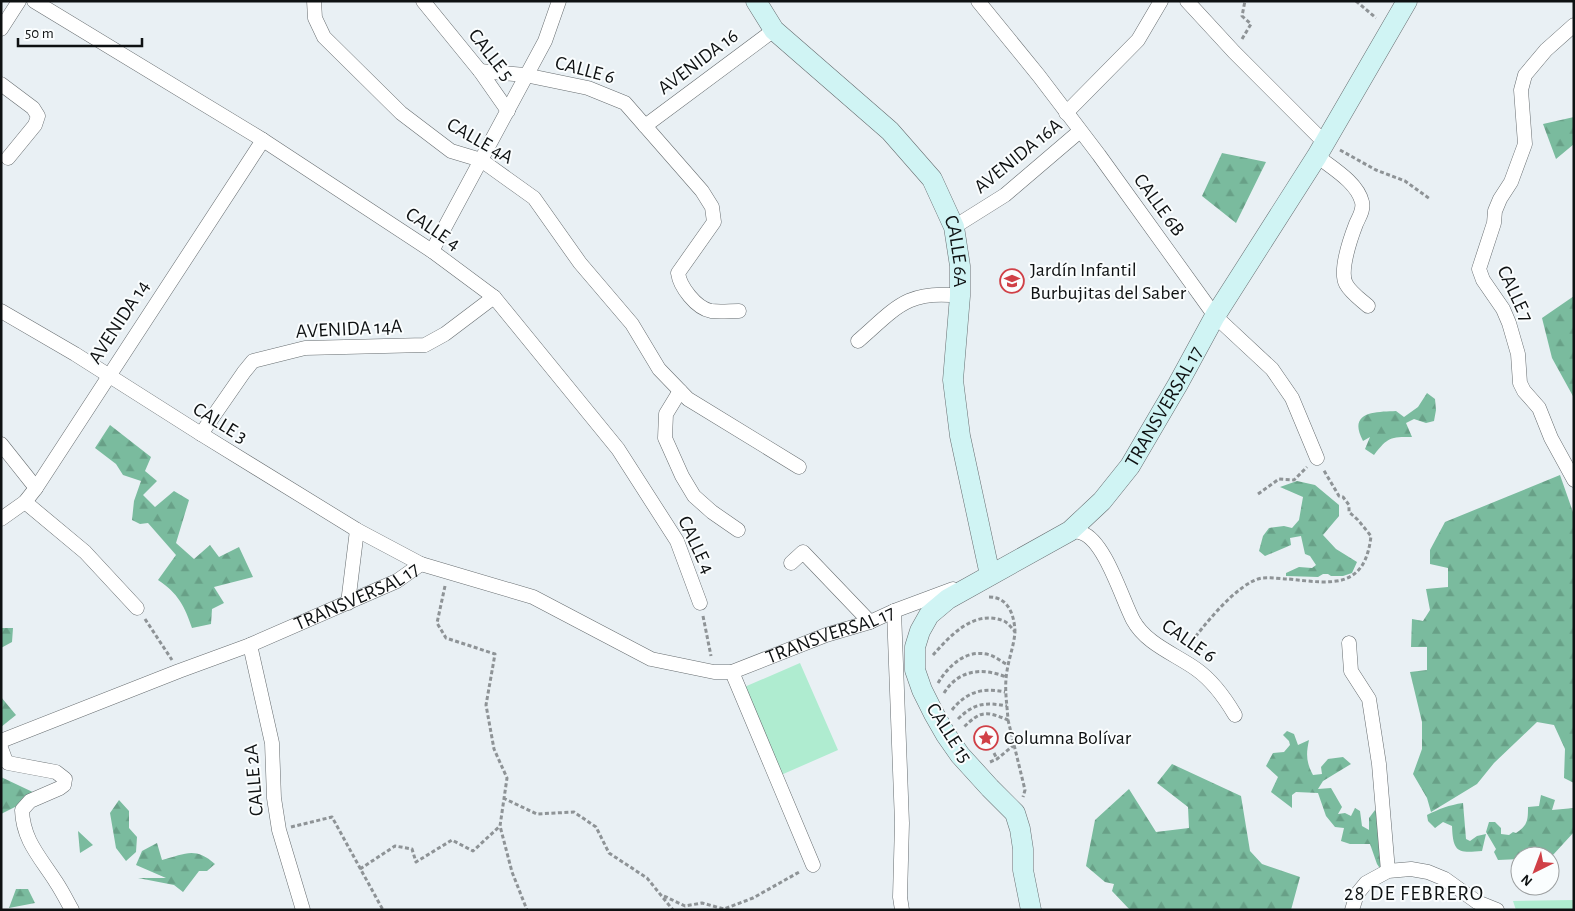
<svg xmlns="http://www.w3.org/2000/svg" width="1575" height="911" font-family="'Alegreya Sans',sans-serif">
  <defs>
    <pattern id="forest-firs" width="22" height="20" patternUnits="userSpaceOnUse" patternTransform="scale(1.25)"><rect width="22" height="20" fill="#7abb9e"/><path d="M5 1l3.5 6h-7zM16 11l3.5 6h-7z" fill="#68a087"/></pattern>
  </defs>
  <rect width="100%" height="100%" fill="#e9f0f4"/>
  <path fill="url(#forest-firs)" d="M1574 117V144L1556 159 1543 124Z
    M1222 153 1266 162 1236 223 1202 196Z
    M1574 296V398L1552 358 1542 318Z
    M1427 393 1435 399 1436 410 1434 421 1426 423 1414 419 1406 423 1412 437C1390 437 1388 437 1374 455L1365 449 1370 437 1363 441C1347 411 1376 412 1396 411L1404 417 1418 407Z
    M110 425 151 457 145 471 157 481 143 495 155 507 174 491 189 500 176 543 194 559 210 545 219 557 239 547 253 577 214 587 224 603 212 609 211 624 192 628C185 607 178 593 158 580L176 555 148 523 140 524 132 520 134 501 141 481 123 475 116 464 95 448Z
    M1560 475 1574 515V783L1564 778 1565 749 1554 725 1537 722 1494 763 1477 784 1431 812 1427 798 1413 774 1422 749V722L1410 672 1427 670V647H1411L1412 619 1423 621 1430 610 1426 589 1448 587V568L1430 564V550L1445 522Z
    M1297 481 1315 485 1339 505V516L1323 535 1336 549 1357 562 1352 573 1343 576H1331L1328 574H1323L1318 577 1286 576V573L1299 567 1312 568 1316 565 1310 556 1305 554 1301 536 1290 538 1291 545 1265 556 1259 551 1263 536 1269 528 1284 526 1292 528 1299 520 1303 497 1280 487Z
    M1 628H13L12 642 1 648Z
    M1 697 16 715 1 727Z
    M1287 731 1294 734 1298 745 1309 740C1306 754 1306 762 1313 775L1322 774 1321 767 1328 759 1343 757 1351 764 1323 781 1318 789 1331 788 1342 807 1338 814 1345 813 1351 816 1355 808 1360 811 1362 826 1369 830V818L1375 810 1378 816 1383 873 1377 864 1370 844H1350L1341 841 1344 828 1335 827 1326 816 1318 793 1296 792 1292 795V808L1271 792 1278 777 1266 766 1273 753 1284 752 1290 745 1289 741 1283 735Z
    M1172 764 1241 796 1250 851 1262 864 1300 877 1291 910H1130L1112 891 1114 884 1105 882 1086 866 1095 820 1129 789 1156 832 1189 828 1188 807 1157 783Z
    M1 777 39 795 1 814Z
    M1541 795 1555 800 1552 810 1574 808V832L1552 856H1520V859L1498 860 1494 852 1496 849 1486 832 1489 822H1495L1501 828V834L1509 835 1513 832 1516 833C1528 826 1528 819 1528 807L1539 806Z
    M119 800 129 811V828L137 837 136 852 126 861 116 848 110 813Z
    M1463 803 1466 839 1470 841 1477 836 1486 834 1482 851C1458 853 1453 853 1452 826L1443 822 1435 828 1428 821 1427 815C1439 809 1449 805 1463 803Z
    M78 831 93 845 80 853Z
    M157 843 162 860C185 854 195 846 215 864L207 871H199L183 892 174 885 138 878H166L136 865 142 851Z
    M16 889H28L35 903 9 908Z"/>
  <path fill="#afecd0" d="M800 663 838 750 781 775 742 688Z
    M1574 900V910H1516L1513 901Z"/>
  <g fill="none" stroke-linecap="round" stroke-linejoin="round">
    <g stroke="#676d70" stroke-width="15">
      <g id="street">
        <path d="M34 1 263 140 432 251 494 297 618 449 677 541 700 603"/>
        <path d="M314 1 315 18 324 37 401 113 451 151 481 160 534 198 580 263 632 324 659 369 688 399 799 467"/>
        <path d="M423 1 480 71 508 111"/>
        <path d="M978 1 1039 76 1099 155 1215 316 1272 369 1292 398 1317 458"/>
        <path d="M1187 1 1234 52 1324 142"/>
        <path d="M1574 25 1546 50 1525 75 1521 90 1525 144 1511 182 1500 199 1495 211 1494 223 1479 269 1483 280 1503 309 1509 323 1518 354 1520 383 1524 391 1539 408 1551 438 1574 480"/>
        <path d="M1 29 19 1"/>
        <path d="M480 71 525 75 588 88 625 103 702 191 712 207 714 222 678 273C680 287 696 308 711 311 720 312 730 311 739 311"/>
        <path d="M1 84 33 108 38 116 35 125 8 158"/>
        <path d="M1066 113 1138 40 1161 1"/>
        <path d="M645 126 774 30"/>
        <path d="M1317 156C1332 168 1357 182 1362 202 1364 210 1359 217 1356 224 1351 237 1339 271 1346 284 1351 293 1360 299 1368 306"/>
        <path d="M954 227 1005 195 1080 131"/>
        <path d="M432 251 545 41 559 1"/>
        <path id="s1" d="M1 311 75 354 201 434 357 530 421 564 533 597 651 659 714 672H732L826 635 870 622 894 611 953 589"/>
        <path d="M858 341C895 309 907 289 960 296"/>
        <path d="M680 391 666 414 665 438 682 476 694 496 712 512 738 530"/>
        <path d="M201 434 244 372 253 361 305 348 425 345 445 334 494 297"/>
        <path d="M1 444 36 488"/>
        <path d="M25 502 85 552 137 608"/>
        <path d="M1 519 25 502 36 488 263 140"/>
        <path d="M1070 531C1074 532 1078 531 1082 533 1105 541 1122 599 1133 620 1146 644 1175 654 1196 669 1213 681 1225 698 1235 715"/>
        <path d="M791 563 803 552 870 622"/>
        <path d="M348 603 357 530"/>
        <path d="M894 611 902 823 900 897 902 910"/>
        <path d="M1349 643 1351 671 1369 699 1379 764 1388 871"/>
        <path d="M250 645 272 743 274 798 279 830 303 910"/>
        <path d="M732 672 813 865"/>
        <path id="s2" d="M1 741 179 671 250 645 397 581 421 564"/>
        <path d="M1 748 5 759 8 763 56 772 65 779 64 785 60 788 30 801 22 810C23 841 41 858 56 882 62 891 67 901 72 910"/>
        <path d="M1352 910 1357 894 1366 883 1388 871 1411 869 1428 872 1445 879 1477 902 1497 910"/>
      </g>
    </g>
    <g stroke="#676d70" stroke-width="21">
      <g id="secondary">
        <path id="s3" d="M756 1 774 30 890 131 932 179 954 227 960 266V296L953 380 960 436 990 575"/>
        <path id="s4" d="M1031 910 1023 870V849L1020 829 1015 813 990 788 960 755 946 735 934 714 922 690 915 670V647L920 631 929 615 948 599 1070 531 1102 501 1130 466 1178 384 1215 316 1317 156 1407 1"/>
      </g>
    </g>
    <path stroke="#8e9396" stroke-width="3" stroke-dasharray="4 2.5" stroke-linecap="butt" d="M1356 1 1376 18
      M1242 39 1251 24 1242 16 1245 1
      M1340 150 1376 170 1405 181 1430 199
      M1258 494 1279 479 1294 480 1307 467
      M445 586 437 623 446 638 495 654 486 705 494 749 507 778 500 826 512 872 527 910
      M989 597C1008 597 1014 614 1015 631
      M703 616 711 656
      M145 619 172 660
      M1188 647C1202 627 1238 582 1262 578 1271 577 1281 579 1289 579 1333 584 1365 589 1371 536L1358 520 1349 512V505L1343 497 1339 496 1323 469
      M933 655C951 635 974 609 1004 621 1008 623 1012 628 1015 632 1014 645 1009 658 1007 671 1004 688 1007 703 1008 720 986 711 981 710 963 728
      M938 683C949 665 967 648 990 655 996 657 1002 662 1008 665
      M944 693C958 670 982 667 1006 677
      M952 710C966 692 983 687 1005 692
      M958 719C974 703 985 702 1007 706
      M1008 720 1025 790 1023 797
      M994 753 997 759
      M990 762 997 759 1014 745
      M503 798 537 814 574 812 596 827 609 853 647 878 673 910
      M291 827 332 817 383 910
      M360 869 395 846 412 849 416 862 452 840 473 851 500 826
      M664 896 685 906 702 903 724 909 753 898 801 871"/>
    <use href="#street" stroke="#fff" stroke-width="14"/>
    <use href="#secondary" stroke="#d0f4f4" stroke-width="20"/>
  </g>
  <defs>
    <g id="school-ring" transform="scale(1.25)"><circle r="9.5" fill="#fafdfe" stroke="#d04047" stroke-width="1.5"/><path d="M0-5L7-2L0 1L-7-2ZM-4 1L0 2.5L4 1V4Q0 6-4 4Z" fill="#d04047"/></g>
    <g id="sight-ring" transform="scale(1.25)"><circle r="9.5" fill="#fafdfe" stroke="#d04047" stroke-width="1.5"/><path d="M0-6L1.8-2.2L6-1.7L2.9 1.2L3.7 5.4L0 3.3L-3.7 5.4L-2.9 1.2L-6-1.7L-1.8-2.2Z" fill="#d04047"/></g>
  </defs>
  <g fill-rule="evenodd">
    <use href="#school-ring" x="1012" y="281"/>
    <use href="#sight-ring" x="986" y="738"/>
  </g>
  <g text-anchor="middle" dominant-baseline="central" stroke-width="4" stroke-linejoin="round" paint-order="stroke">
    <g font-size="20" fill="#0e1112" stroke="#fafdfe">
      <text transform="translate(491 55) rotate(52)">CALLE 5</text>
      <text transform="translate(698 62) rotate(-37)">AVENIDA 16</text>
      <text transform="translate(585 70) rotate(15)">CALLE 6</text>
      <text transform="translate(480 141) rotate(30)">CALLE 4A</text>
      <text transform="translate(1018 156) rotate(-39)">AVENIDA 16A</text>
      <text transform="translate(1159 205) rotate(54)">CALLE 6B</text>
      <text transform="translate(433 229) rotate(34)">CALLE 4</text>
      <text stroke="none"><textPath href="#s3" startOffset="329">CALLE 6A</textPath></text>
      <text transform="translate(1515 294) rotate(65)">CALLE 7</text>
      <text transform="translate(119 322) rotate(-57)">AVENIDA 14</text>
      <text transform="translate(349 329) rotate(-3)">AVENIDA 14A</text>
      <text stroke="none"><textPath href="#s4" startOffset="655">TRANSVERSAL 17</textPath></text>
      <text transform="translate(220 423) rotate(32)">CALLE 3</text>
      <text transform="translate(696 545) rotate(65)">CALLE 4</text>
      <text stroke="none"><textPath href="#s2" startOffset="384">TRANSVERSAL 17</textPath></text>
      <text stroke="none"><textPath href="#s1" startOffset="928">TRANSVERSAL 17</textPath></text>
      <text transform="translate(1189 641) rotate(35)">CALLE 6</text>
      <text transform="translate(949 733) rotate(57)">CALLE 15</text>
      <text transform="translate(254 780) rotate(-95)">CALLE 2A</text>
    </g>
    <g font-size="20" fill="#0e1112" stroke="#fafdfe" text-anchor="start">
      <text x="1030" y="270">Jardín Infantil<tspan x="1030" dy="23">Burbujitas del Saber</tspan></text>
      <text x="1004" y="738">Columna Bolívar</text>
    </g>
    <g font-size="21" letter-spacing="1" fill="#0e1112" stroke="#fafdfe">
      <text x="1414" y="893">28 DE FEBRERO</text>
    </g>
  </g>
  <rect width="1575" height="911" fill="none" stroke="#0e1112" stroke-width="5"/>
  <g transform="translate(1535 871) rotate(222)"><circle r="24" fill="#fafdfe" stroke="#9c9fa0"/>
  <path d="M0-4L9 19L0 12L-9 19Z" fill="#d04047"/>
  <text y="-8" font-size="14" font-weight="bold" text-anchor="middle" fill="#0e1112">N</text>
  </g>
  <path d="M18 38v8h124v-8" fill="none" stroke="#0e1112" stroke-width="2.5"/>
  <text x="25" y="38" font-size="15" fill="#0e1112" stroke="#fafdfe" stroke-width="4" paint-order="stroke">50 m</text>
</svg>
